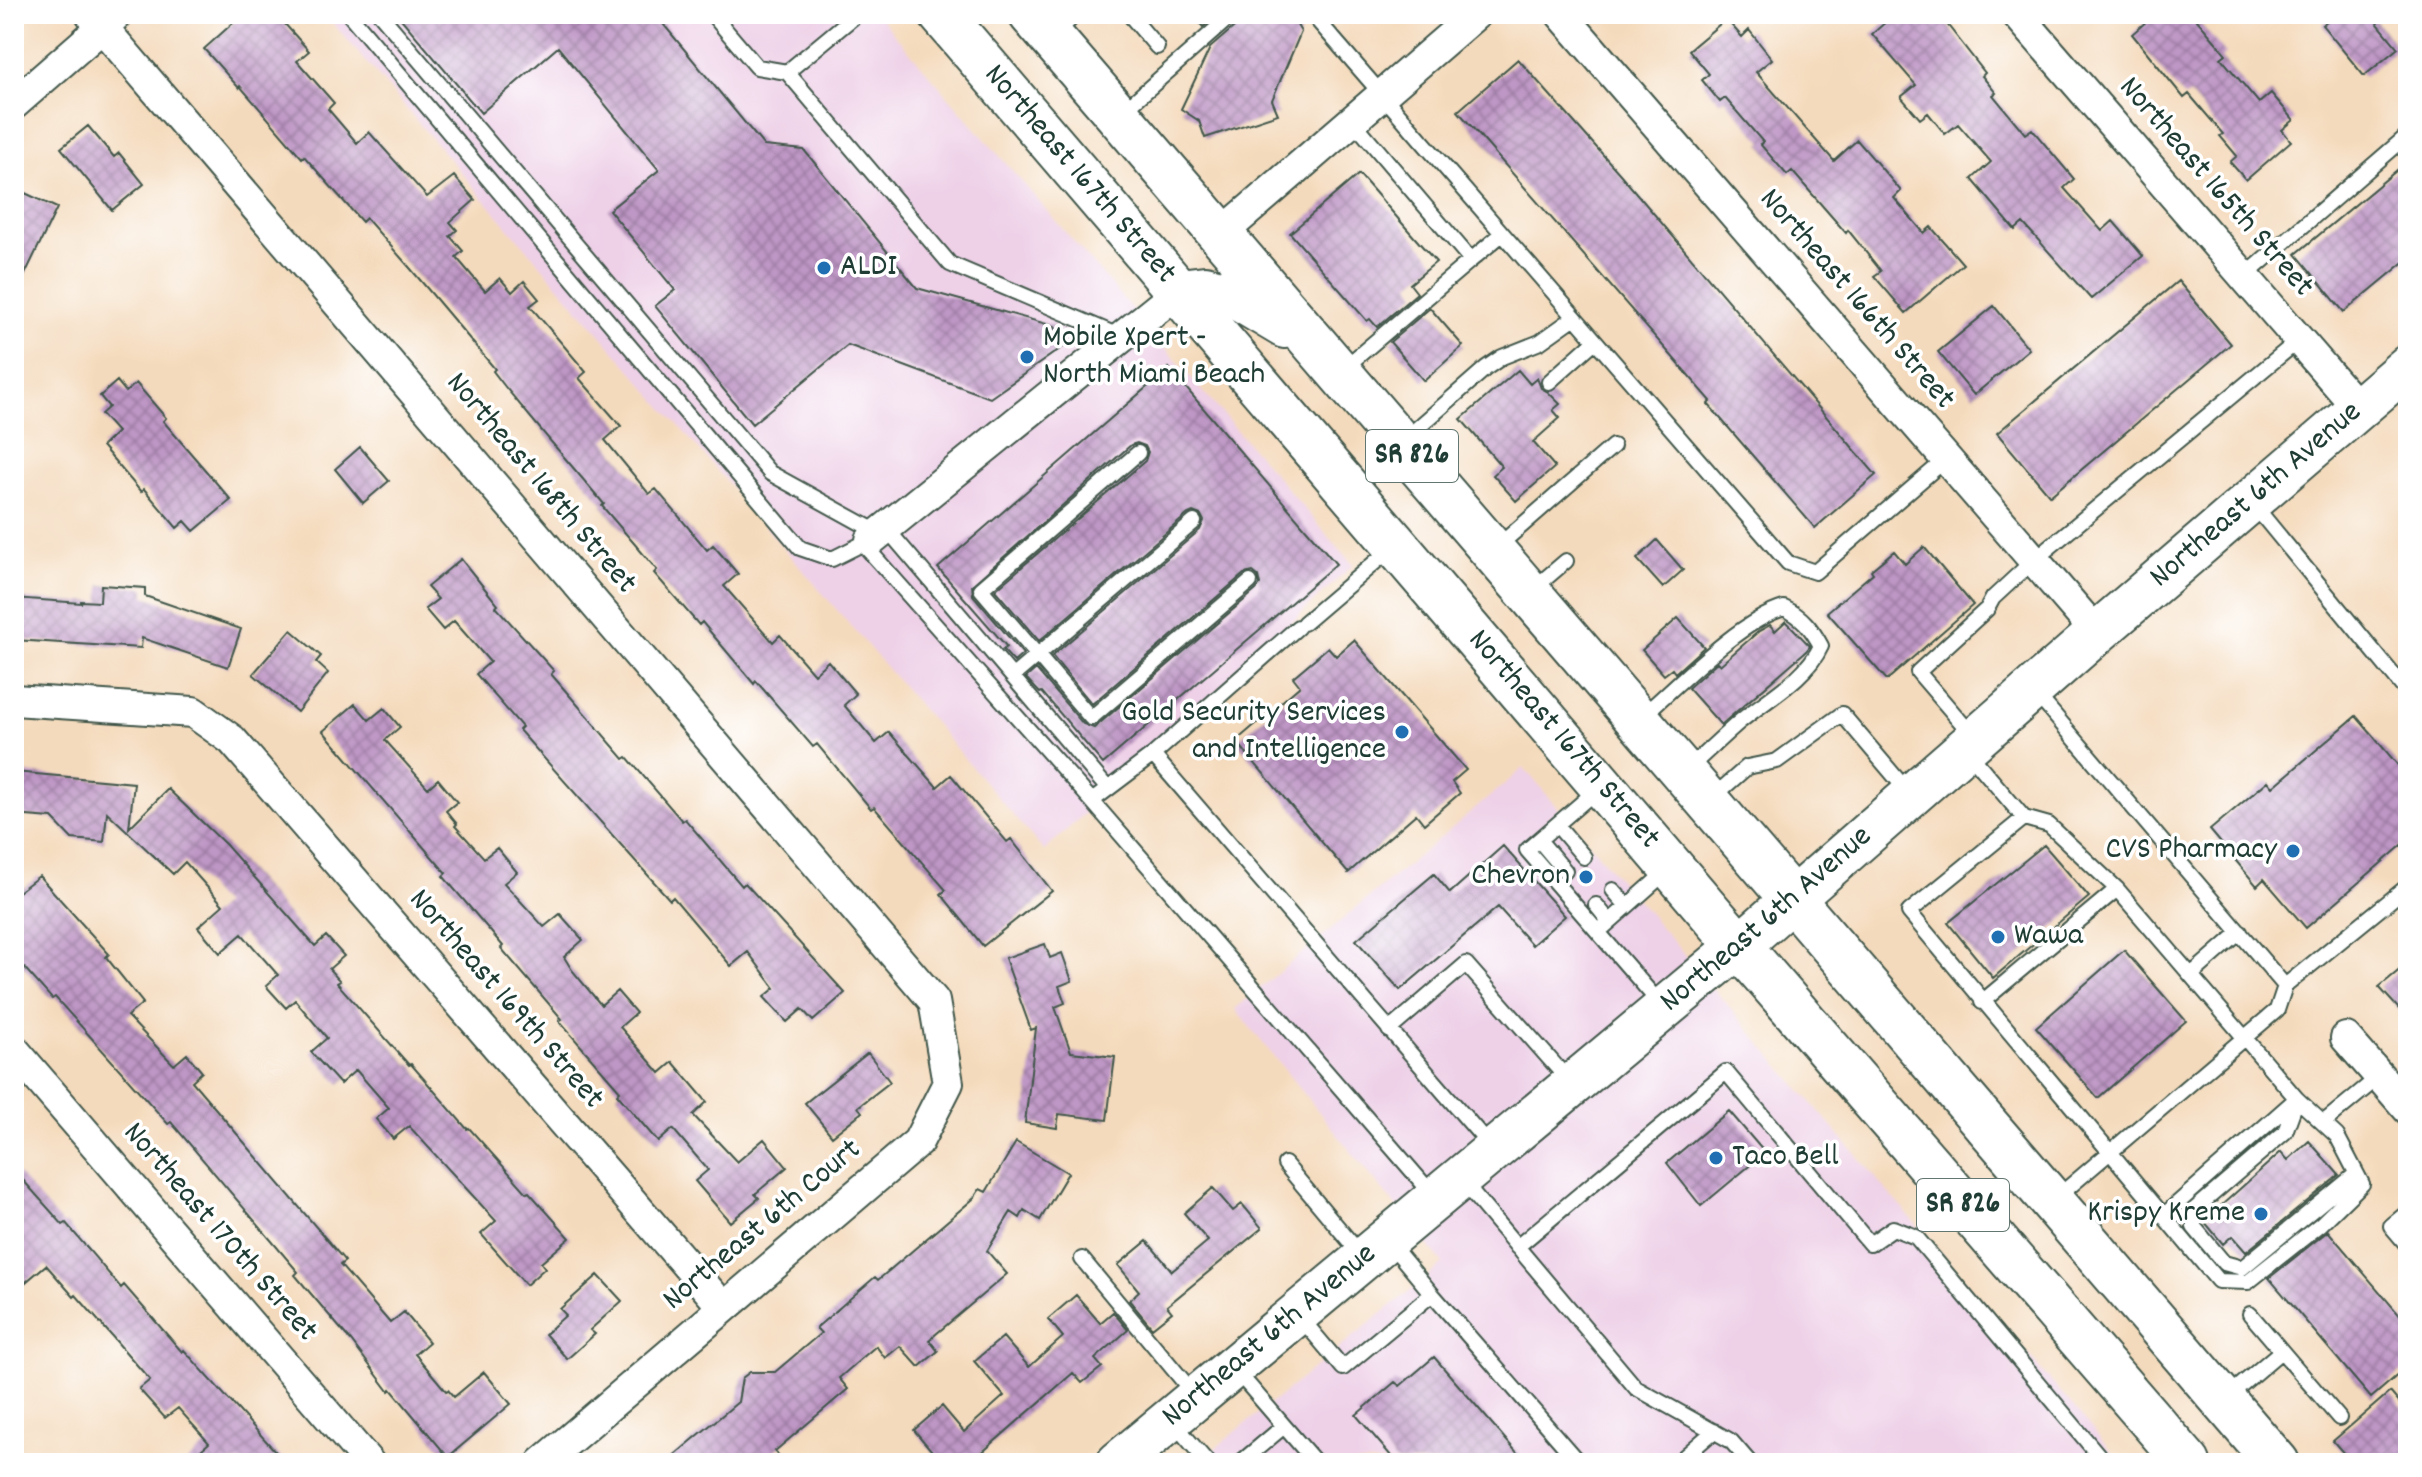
<svg xmlns="http://www.w3.org/2000/svg" width="2422" height="1477" font-family="Dekko,sans-serif">
  <defs>
    <pattern id="building-cross-hatch" width="8" height="8" patternUnits="userSpaceOnUse" patternTransform="scale(2)"><rect width="8" height="8" fill="#bf97c6"/><path d="M0 0l8 8M0 8l8-8" fill="none" stroke="#9b7ca2"/></pattern>
  </defs>
  <rect width="100%" height="100%" fill="#fff"/>
  <filter id="ink" filterUnits="userSpaceOnUse"><feTurbulence type="fractalNoise" baseFrequency=".0125" numOctaves="2"/><feDisplacementMap in="SourceGraphic" scale="16" xChannelSelector="R" yChannelSelector="G"/><feConvolveMatrix kernelMatrix="1 2 1 2 8 2 1 2 1" color-interpolation-filters="sRGB"/></filter>
  <filter id="wash" filterUnits="userSpaceOnUse"><feTurbulence type="fractalNoise" baseFrequency=".006" numOctaves="4" result="noise"/><feDisplacementMap in="SourceGraphic" scale="32" xChannelSelector="R" yChannelSelector="G"/><feGaussianBlur stdDeviation="1.8" result="paint"/><feColorMatrix in="noise" values="0 0 0 0 0 0 0 0 0 0 0 0 0 0 0 0 0 1.4 0 .05"/><feComposite in="paint" operator="in"/></filter>
  <g filter="url(#wash)">
    <rect width="100%" height="100%" fill="#f4dabc"/>
    <path fill="#eed0e7" d="M325 14H877L1353 565 1044 851Z
      M1524 768 2121 1463H1197L1443 1264 1235 1009Z"/>
    <g id="blocks">
      <path fill="url(#building-cross-hatch)" d="M243 14H276L309 51 297 61 334 103 328 109 357 143 369 132 427 197 454 176 475 200 450 222 457 230 450 236 463 251 456 257 485 291 500 278 512 292 524 281 539 299 530 306 586 372 579 378 621 426 605 440 649 494 656 489 707 550 713 545 738 574 724 586 773 642 780 635 814 674 828 661 856 694 844 705 876 743 889 732 937 787 951 775 1007 842 1011 839 1052 891 983 946 941 894 946 890 874 807 871 809 817 744 813 747 756 681 754 684 702 622 699 625 654 573 657 570 602 506 604 504 547 437 506 388 493 371 495 369 410 268 366 218 362 222 304 156 302 158 240 86 239 88 204 49Z
        M397 14H655L764 146 804 150 917 288 1054 326 1067 344 990 398 848 345 752 424 655 306 675 290 609 210 659 170 558 47 481 113Z
        M1192 14H1218L1203 27Z
        M1243 14H1300L1297 25 1301 32 1272 100 1278 114 1205 138 1199 121 1181 109 1210 48 1240 22Z
        M1895 14H1939L1985 73 1982 76 1996 93 1993 95 2025 134 2032 129 2074 179 2064 188 2102 231 2113 221 2143 256 2091 299 2023 223 2015 230 1972 179 1991 162 1958 124 1945 134 1928 113 1920 119 1901 97 1916 85 1872 34Z
        M2155 14H2192L2226 54 2221 58 2259 103 2271 93 2294 120 2282 130 2291 141 2246 180 2230 162 2237 156 2220 136 2223 134 2189 94 2184 98 2132 34Z
        M2335 14H2370L2398 48 2364 76 2322 25Z
        M1726 19 1742 37 1749 30 1772 59 1756 72 1834 161 1857 140 1901 191 1894 198 1924 233 1931 227 1963 264 1906 313 1874 276 1881 271 1848 230 1846 233 1792 171 1787 175 1760 144 1763 142 1725 98 1720 102 1702 80 1709 74 1689 50Z
        M1518 59 1620 174 1876 475 1815 528 1708 404 1711 401 1458 111Z
        M88 126 114 157 119 153 144 184 112 210 61 148Z
        M2408 161V259L2344 312 2296 254Z
        M1359 174 1436 262 1410 284 1417 293 1377 327 1370 319 1367 321 1290 233Z
        M25 193 57 208 14 297V216Z
        M2178 281 2231 344 2050 496 1997 433Z
        M1994 306 2029 349 1974 395 1938 352Z
        M1430 308 1463 346 1424 381 1390 342Z
        M1169 368 1336 564 1103 764 1042 692 1040 693 1026 678 1036 669 1083 724 1094 728 1256 590 1260 585 1258 576 1253 572 1244 574 1092 704 1052 656 1200 530 1204 521 1201 515 1193 512 1188 514 1039 641 995 590 1145 461 1148 452 1145 446 1137 443 1131 445 972 585 973 595 1023 654 1014 662 1003 650 1007 647 938 568Z
        M1518 370 1530 384 1537 378 1541 388 1548 392 1560 404 1553 410 1560 418 1533 442 1555 467 1516 501 1493 475 1502 467 1461 419Z
        M117 381 126 392 136 383 166 418 163 421 231 500 194 531 185 521 177 528 144 489 141 492 102 446 117 432 101 414 109 407 100 396Z
        M360 447 389 481 363 503 335 469Z
        M1657 540 1683 570 1663 588 1637 559Z
        M1924 547 1973 605 1887 680 1827 612 1873 573 1871 570 1894 551 1905 564Z
        M461 559 498 605 496 607 554 671 551 674 624 759 627 757 682 821 685 819 742 886 745 883 845 993 813 1021 802 1009 787 1022 764 997 775 988 748 952 731 966 673 897 670 900 519 730 522 727 476 674 490 662 454 621 443 630 425 609 438 599 427 587Z
        M101 585 145 588V596L241 629 228 667 142 638 141 648 14 640V598L81 603V601L100 602Z
        M1678 618 1704 647 1675 673 1672 669 1664 675 1642 650Z
        M1786 621 1810 646 1806 651 1721 725 1688 688 1717 662 1720 665 1759 631 1770 625 1775 631Z
        M291 630 321 656 316 662 328 673 297 712 253 674Z
        M1354 640 1466 770 1452 782 1460 793 1424 824 1416 814 1348 873 1236 741 1300 686 1293 677 1319 655 1328 647 1336 656Z
        M355 704 369 720 384 708 400 727 385 740 428 788 438 779 457 802 446 811 457 824 455 826 484 858 497 848 517 872 504 883 544 927 560 914 583 940 564 957 572 970 601 1005 617 991 636 1013 620 1027 660 1073 673 1062 707 1102 693 1115 737 1162 764 1139 787 1167 755 1194 759 1198 730 1222 695 1181 708 1170 673 1129 658 1142 617 1094 620 1091 559 1021 562 1019 501 948 503 946 443 876 446 873 323 731Z
        M2356 716 2408 777V840L2306 928 2264 879 2257 886 2210 830 2268 781 2273 787Z
        M14 772 134 783 129 828 168 789 226 845 315 946 326 936 344 956 329 969 340 981 337 983 409 1065 411 1064 467 1129 469 1128 527 1193 529 1192 570 1238 541 1263 545 1268 526 1285 481 1234 496 1221 409 1126 393 1139 376 1119 389 1108 356 1070 340 1084 311 1052 327 1038 295 1000 286 1008 266 986 278 975 242 934 220 953 198 927 223 905 185 862 173 874 107 812 104 842 72 839 52 818 14 815Z
        M2044 845 2089 897 1993 978 1948 923Z
        M1503 846 1565 916 1532 945 1498 907 1400 990 1356 940 1434 874 1450 893Z
        M39 876 109 954 106 957 143 1003 127 1016 174 1065 187 1054 202 1072 192 1081 345 1261 340 1265 390 1323 404 1312 429 1342 415 1354 446 1391 448 1390 454 1397 484 1372 511 1404 448 1457 391 1389 389 1391 351 1341 295 1275 298 1272 171 1122 168 1124 55 997 52 999 14 956V895Z
        M1045 944 1050 958 1062 953 1072 981 1059 986 1065 1003 1055 1007 1071 1052 1115 1057 1107 1120 1059 1114 1057 1128 1025 1123 1036 1028 1031 1030 1005 958Z
        M2124 950 2186 1021 2098 1098 2036 1027Z
        M2408 963V1019L2379 987Z
        M868 1053 890 1082 858 1107 862 1112 832 1136 805 1103Z
        M1729 1111 1765 1153 1701 1206 1667 1163Z
        M2309 1141 2339 1175 2246 1252 2232 1236 2223 1244 2204 1221 2281 1152 2288 1160Z
        M1016 1142 1068 1173 1040 1220 1024 1210 1020 1218 1011 1212 987 1251 1007 1274 929 1340 938 1351 919 1367 900 1346 885 1358 876 1346 839 1378 848 1389 775 1451 785 1463H665L738 1402 742 1378 750 1372H775L821 1333 816 1328 875 1277 878 1280 973 1199 980 1189 986 1192Z
        M14 1170 63 1225 66 1223 121 1288 124 1285 182 1352 184 1350 286 1463H186L209 1443 178 1408 165 1418 139 1389 150 1380 76 1295 74 1297 46 1265 14 1292Z
        M1213 1188 1233 1211 1242 1204 1262 1228 1167 1306 1172 1312 1152 1328 1129 1300 1139 1291 1118 1265 1147 1241 1172 1271 1208 1241 1184 1213Z
        M2328 1231 2408 1325V1366L2371 1398 2269 1278Z
        M598 1275 622 1301 590 1330 595 1334 567 1359 545 1334 566 1315 560 1309Z
        M1076 1295 1100 1323 1113 1312 1128 1330 1095 1359 1102 1367 1082 1383 1073 1373 970 1463H942L914 1430 942 1406 964 1432 1004 1396 974 1361 1003 1337 1029 1367 1063 1337 1048 1319Z
        M1434 1357 1526 1463H1397L1356 1415 1395 1382 1400 1386Z
        M2390 1392 2408 1413V1463H2352L2333 1441Z"/>
    </g>
  </g>
  <g filter="url(#ink)">
    <use href="#blocks" fill-opacity="0" stroke="#3f5548" stroke-width="2"/>
    <g fill="none" stroke-linecap="round" stroke-linejoin="round">
      <g stroke="#3f5548" stroke-width="18">
        <path id="lane" d="M349 14 800 548 832 559 870 540
          M380 14 770 473 879 533
          M712 14 757 67 787 72 950 264 1121 337
          M1129 14 1157 47
          M1312 14 1788 563 1815 572 1946 459
          M1053 35 1076 14
          M787 72 857 14
          M1122 112 1233 14
          M1353 121 1471 260 1502 234
          M2244 277 2408 135
          M1343 369 1471 260
          M1549 382 1595 341
          M1404 440 1486 368 1502 357 1540 342 1575 317
          M1138 453 981 589 1091 718 1250 582
          M2253 504 2408 693
          M886 528 1108 789
          M864 545 1092 801 1433 1195
          M1496 548 1613 446
          M1532 590 1566 561
          M1304 623 1393 547
          M1013 676 1194 522
          M2034 691 2285 986
          M1641 717C1678 685 1739 621 1784 608 1802 616 1812 629 1821 646 1806 679 1765 700 1738 723 1721 738 1704 754 1687 770
          M1973 736 1918 672 1987 609 1993 598 2034 560 2299 340
          M1968 752 2024 818 2049 825 2117 889 2297 1099 2337 1136 2362 1184 2321 1224 2248 1282 2218 1281 1909 912 2024 818
          M1153 755 1298 627
          M1598 789 1527 850 1662 1006
          M1713 797 1747 767 1777 761 1842 714 1908 792
          M1092 801 1153 755 1491 1147
          M1557 825 1584 857
          M1539 840 1565 871
          M1613 890 1627 906
          M1596 905 1609 921
          M1598 932 1668 870
          M2191 975 2240 932
          M1982 1002 2117 889
          M1389 1030 1466 964 1570 1082
          M2297 1099 2285 1132 2194 1210V1227L2224 1263 2242 1268 2356 1174
          M2323 1123 2380 1076
          M1285 1164 1361 1255
          M1462 1181 1636 1388 1731 1441 1750 1463
          M2055 1199 2277 1010 2285 986 2408 886
          M2408 1212 2391 1226 2408 1246
          M2163 1216 2296 1099
          M1517 1247 1726 1072 1870 1244 1893 1228 1916 1237 2105 1463
          M1082 1259 1194 1394
          M1432 1294 1579 1463
          M2250 1314 2339 1418
          M1300 1317 1343 1368 1432 1294 1388 1241
          M1234 1368 1284 1426
          M2227 1397 2281 1351
          M1172 1421 1208 1463
          M1240 1463 1284 1426 1316 1463
          M1677 1463 1714 1431"/>
      </g>
      <g stroke="#3f5548" stroke-width="34">
        <path id="street" d="M91 14 934 1001 948 1083 918 1142 542 1463
          M1561 14 2097 633
          M2017 14 2358 408
          M14 104 116 15
          M1221 234 1476 14
          M871 540 1179 291
          M14 700 193 712 232 740 723 1307
          M2346 1038 2408 1109
          M14 1050 369 1463"/>
      </g>
      <g stroke="#3f5548" stroke-width="46">
        <g id="secondary">
          <path id="s1" d="M1118 1463 1739 946 2097 633 2408 366"/>
        </g>
      </g>
      <g stroke="#3f5548" stroke-width="48">
        <g id="primary">
          <path id="s2" d="M941 14 1739 946 2188 1463"/>
          <path d="M1031 14 2277 1463"/>
          <path d="M1179 291 1205 288 1233 295 1285 326"/>
        </g>
      </g>
      <use href="#lane" stroke="#fff" stroke-width="14"/>
      <use href="#street" stroke="#fff" stroke-width="30"/>
      <use href="#secondary" stroke="#fff" stroke-width="42"/>
      <use href="#primary" stroke="#fff" stroke-width="44"/>
    </g>
  </g>
  <g fill="#1f6fb2" stroke="#fff" stroke-width="3">
    <circle cx="824" cy="268" r="8"/>
    <circle cx="1027" cy="357" r="8"/>
    <circle cx="1402" cy="732" r="8"/>
    <circle cx="2293" cy="851" r="8"/>
    <circle cx="1586" cy="877" r="8"/>
    <circle cx="1998" cy="937" r="8"/>
    <circle cx="1716" cy="1158" r="8"/>
    <circle cx="2261" cy="1214" r="8"/>
  </g>
  <g text-anchor="middle" dominant-baseline="central" stroke-width="7" stroke-linejoin="round" paint-order="stroke">
    <g fill="#fff" stroke="#627771" stroke-width="2">
      <rect x="1366" y="430" width="92" height="52" rx="6"/>
      <rect x="1917" y="1179" width="92" height="52" rx="6"/>
    </g>
    <g font-size="30" font-weight="bold" fill="#1f3d34">
      <text x="1412" y="456">SR 826</text>
      <text x="1963" y="1205">SR 826</text>
    </g>
    <g font-size="32" fill="#1f3d34" stroke="#fff">
      <text stroke="none"><textPath href="#s2" startOffset="212">Northeast 167th Street</textPath></text>
      <text transform="translate(2215 188) rotate(49)">Northeast 165th Street</text>
      <text transform="translate(1856 300) rotate(49)">Northeast 166th Street</text>
      <text transform="translate(540 484) rotate(50)">Northeast 168th Street</text>
      <text stroke="none"><textPath href="#s1" startOffset="1494">Northeast 6th Avenue</textPath></text>
      <text stroke="none"><textPath href="#s2" startOffset="956">Northeast 167th Street</textPath></text>
      <text stroke="none"><textPath href="#s1" startOffset="846">Northeast 6th Avenue</textPath></text>
      <text transform="translate(505 1000) rotate(49)">Northeast 169th Street</text>
      <text transform="translate(763 1226) rotate(-40)">Northeast 6th Court</text>
      <text transform="translate(219 1233) rotate(49)">Northeast 170th Street</text>
      <text stroke="none"><textPath href="#s1" startOffset="198">Northeast 6th Avenue</textPath></text>
    </g>
    <g font-size="32" fill="#1f3d34" stroke="#fff" text-anchor="start">
      <text x="840" y="268">ALDI</text>
      <text x="1043" y="339">Mobile Xpert -<tspan x="1043" dy="37">North Miami Beach</tspan></text>
      <text x="1386" y="714" text-anchor="end">Gold Security Services<tspan x="1386" dy="37">and Intelligence</tspan></text>
      <text x="2277" y="851" text-anchor="end">CVS Pharmacy</text>
      <text x="1570" y="877" text-anchor="end">Chevron</text>
      <text x="2014" y="937">Wawa</text>
      <text x="1732" y="1158">Taco Bell</text>
      <text x="2245" y="1214" text-anchor="end">Krispy Kreme</text>
    </g>
  </g>
  <rect width="2422" height="1477" fill="none" stroke="#fff" stroke-width="48"/>
</svg>
